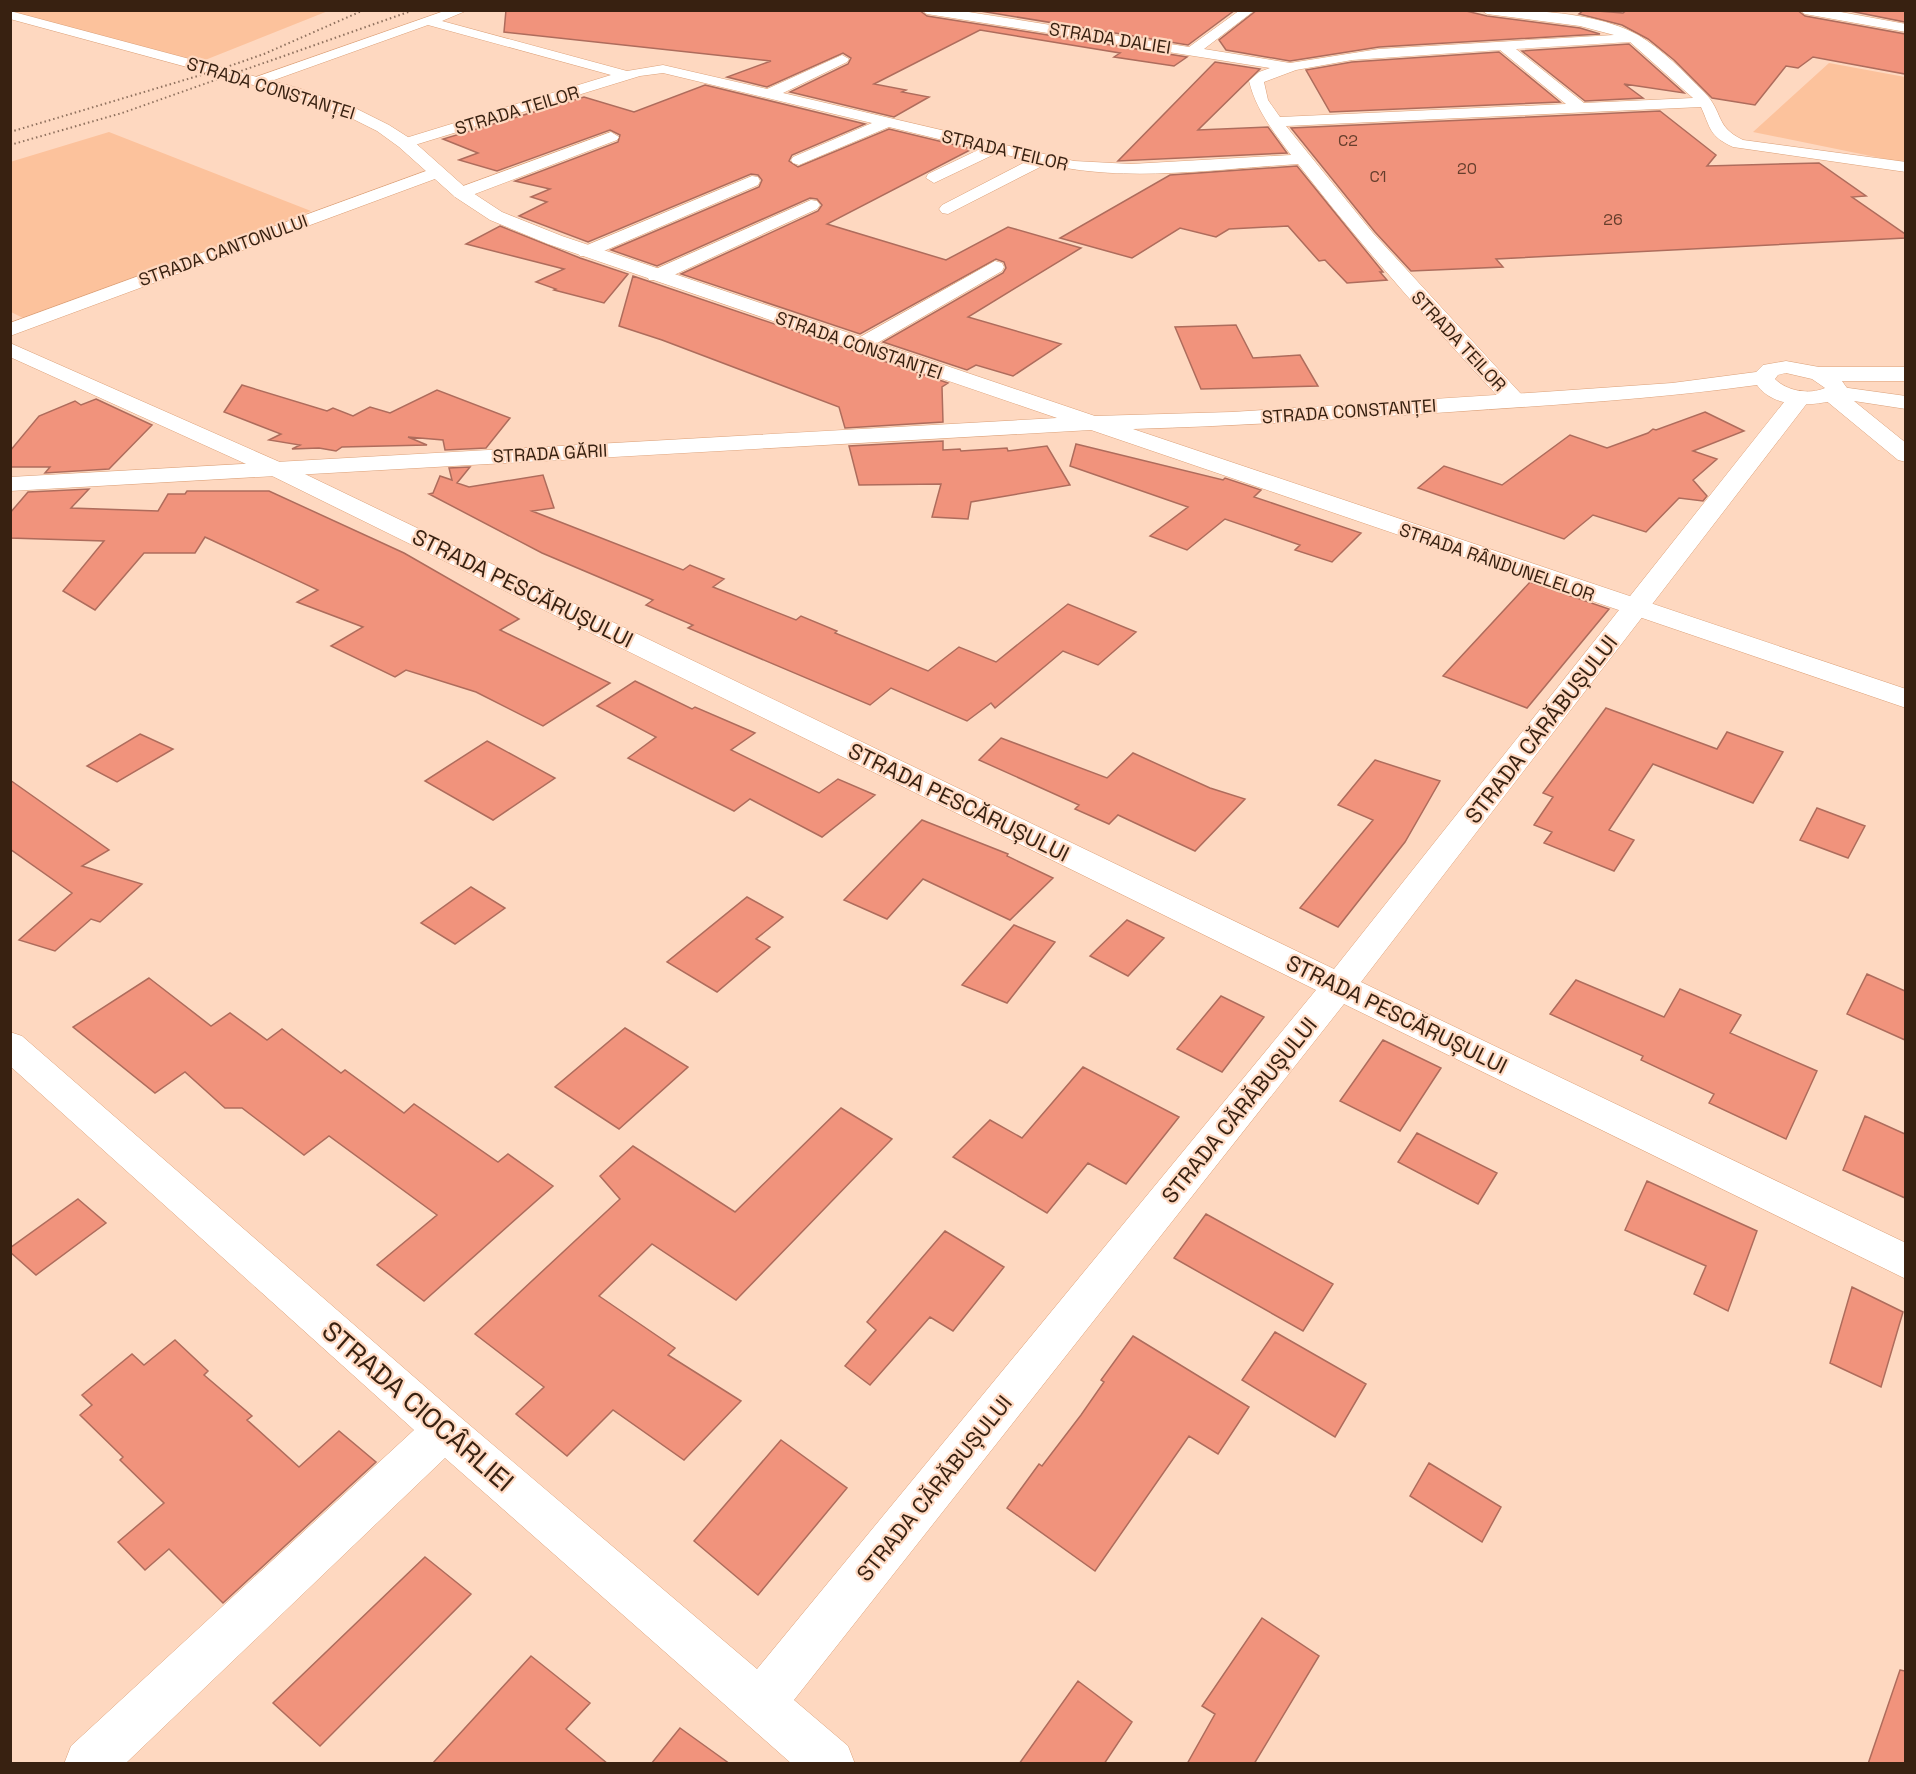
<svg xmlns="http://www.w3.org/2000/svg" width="1916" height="1774" font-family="'Space Grotesk',sans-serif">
  <rect width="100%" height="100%" fill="#fed8c0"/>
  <path fill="#fcc29c" d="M10 11H328L190 66 11 19Z
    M1829 63 1905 77V163L1753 132Z
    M109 132 311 211 27 320 11 312 10 162Z"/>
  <path fill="#f1937c" stroke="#ae6c5c" stroke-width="1.5" d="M506 10H919L927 16 1187 57 1174 66 1114 57 1120 53 980 30 874 84 906 90 902 92 929 97 894 117 790 92 848 64 851 58 843 53 767 87 727 77 771 61 504 32Z
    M974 10H1235L1188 45Z
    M1257 10H1462L1487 16 1580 28 1600 34 1379 47 1290 61 1226 50 1219 40Z
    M1584 10 1623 13 1627 10H1797L1805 16 1905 34V74L1813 57 1798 68 1786 66 1755 105 1712 98 1674 60 1648 39 1622 25 1579 14Z
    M1845 10H1905V22Z
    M1629 44 1684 93 1624 84 1643 98 1585 101 1522 51Z
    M1499 52 1560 102 1330 112 1306 70 1352 62Z
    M1215 62 1260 69 1198 130 1268 127 1287 153 1118 161Z
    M705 85 865 124 792 155 789 161 798 167 889 129 972 149 827 224 946 260 1008 227 1081 248 968 317 1061 344 1013 376 976 365 967 370 883 342 1003 273 1006 268 1004 262 996 259 860 334 681 274 818 211 822 205 817 199 810 198 657 266 611 250 759 187 762 180 758 175 751 174 588 242 519 216 547 202 531 197 550 189 515 181 618 142 620 135 610 130 497 171 459 160 478 153 443 139 584 97 634 112Z
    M1660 111 1716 155 1707 166 1819 163 1866 196 1852 197 1905 234V238L1496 259 1503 267 1411 271 1375 232 1291 128Z
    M1297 166 1383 272H1380L1387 280 1347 283 1325 260 1319 261 1288 226 1229 229 1216 237 1180 228 1132 258 1060 238 1170 175Z
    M500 226 580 258 628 274 604 303 554 290 556 289 536 282 564 269 466 244Z
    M633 276 948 383 942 387 943 422 845 428 839 407 662 340 619 326Z
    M1236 325 1253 358 1300 355 1318 386 1201 389 1175 327Z
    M242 385 327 411 333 408 353 416 370 407 390 413 437 390 510 418 486 448 445 450 443 440 408 437 427 445 342 447 336 451 319 448 292 449 300 445 269 440 281 434 224 412Z
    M96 399 152 425 109 469 45 473 50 467H10V451L39 416 75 401 81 405Z
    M1705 412 1744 431 1693 451 1717 459 1693 480 1707 496 1703 501 1679 498 1646 532 1593 515 1564 539 1418 488 1444 466 1502 485 1570 435 1607 448 1648 433 1653 429 1656 430Z
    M943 441V450L960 449 961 451 1007 448 1008 451 1047 446 1070 485 971 502 968 519 932 517 941 484 859 485 849 446Z
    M1076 444 1223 480 1225 478 1261 490 1254 497 1361 533 1332 562 1295 550 1300 545 1225 519 1187 550 1150 536 1188 507 1070 466Z
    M470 467 457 483 469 487 543 475 554 508 532 511 683 570 690 565 724 579 713 587 796 620 801 616 837 631 835 633 928 671 959 647 996 662 1068 604 1136 632 1098 665 1063 651 995 708 991 703 967 721 891 688 870 705 688 628 693 625 646 605 653 600 542 553 429 494 433 493 440 476 452 480 449 468Z
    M89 489 71 508 158 511 168 494H185L187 491H269L404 553 519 619 500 630 610 683 543 726 476 692 406 670 395 677 331 646 363 627 297 602 318 590 205 537 195 553H144L95 610 63 591 104 541 10 538V513L28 492Z
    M1530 582 1609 609 1527 708 1443 676Z
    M635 681 692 709 695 707 755 733 731 750 819 793 838 779 875 795 822 837 750 799 734 811 628 758 656 737 597 706Z
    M1606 708 1717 749 1727 732 1783 752 1753 803 1653 764 1609 830 1634 840 1614 871 1544 843 1552 832 1534 825 1553 797 1543 793Z
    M140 734 173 749 117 782 87 766Z
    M1001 738 1107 778 1133 753 1210 788 1245 799 1195 851 1118 815 1109 824 1075 809 1079 805 979 760Z
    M487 741 555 778 493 820 425 781Z
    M1375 760 1440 781 1405 842 1338 927 1300 908 1373 820 1338 805Z
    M10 780 109 850 82 866 142 884 100 922 91 919 55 951 19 940 72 893 10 849Z
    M1817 808 1865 826 1848 858 1800 840Z
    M922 820 1008 854 1007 856 1053 878 1010 920 923 879 887 919 844 900Z
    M471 887 505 908 455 944 421 923Z
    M747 897 783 917 756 939 770 947 717 992 667 962Z
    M1127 920 1164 938 1128 976 1090 956Z
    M1014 925 1055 942 1007 1003 962 985Z
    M1867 974 1905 991V1040L1847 1014Z
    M149 978 211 1026 230 1013 267 1040 282 1029 341 1073 345 1070 404 1113 414 1104 498 1162 508 1154 553 1186 424 1301 377 1265 437 1215 329 1136 304 1155 242 1108H225L185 1072 155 1093 73 1027Z
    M1576 980 1664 1017 1680 989 1741 1015 1730 1033 1817 1071 1786 1139 1709 1103 1714 1094 1641 1060 1643 1056 1550 1014Z
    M1221 996 1264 1017 1222 1072 1177 1049Z
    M625 1028 688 1067 619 1129 555 1087Z
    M1383 1040 1441 1068 1400 1131 1340 1101Z
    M1083 1067 1179 1117 1126 1184 1088 1163 1047 1213 953 1157 990 1120 1022 1138Z
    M841 1108 892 1139 736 1300 652 1244 599 1296 675 1348 668 1355 741 1401 684 1460 613 1410 567 1456 516 1414 544 1387 475 1334 620 1199 600 1176 633 1146 735 1212Z
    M1865 1116 1905 1134V1198L1843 1170Z
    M1417 1133 1497 1173 1478 1204 1398 1162Z
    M1647 1181 1757 1231 1728 1311 1694 1294 1706 1266 1625 1230Z
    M78 1199 106 1223 36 1275 10 1252V1248Z
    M1206 1214 1333 1284 1303 1331 1174 1258Z
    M945 1231 1004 1267 953 1331 930 1317 870 1385 845 1366 876 1330 867 1322Z
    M1852 1287 1903 1312 1881 1387 1830 1363Z
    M1275 1332 1366 1384 1335 1437 1242 1380Z
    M1133 1336 1249 1407 1218 1454 1189 1436 1095 1571 1007 1508 1039 1464 1042 1466 1081 1415 1104 1382 1101 1380Z
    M175 1340 208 1371 204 1375 252 1416 247 1420 299 1467 339 1431 376 1462 223 1603 169 1549 145 1570 118 1542 164 1503 120 1460 123 1457 80 1415 92 1405 82 1395 132 1354 144 1365Z
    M781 1440 847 1488 758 1595 694 1541Z
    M1429 1463 1501 1507 1482 1542 1410 1496Z
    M425 1557 471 1594 320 1746 273 1703Z
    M1262 1618 1319 1656 1254 1764H1187L1215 1714 1202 1706Z
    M531 1656 590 1703 566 1729 608 1764H432Z
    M1900 1670 1905 1671V1764H1868Z
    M1078 1681 1132 1722 1104 1764H1019Z
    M680 1728 730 1764H651Z"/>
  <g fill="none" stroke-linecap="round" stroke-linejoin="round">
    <g stroke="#dba078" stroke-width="1">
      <path id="minor" d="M447 10H468L442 21 627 71 663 65 767 89 842 55 849 59 847 62 783 93 1074 161 1131 164 1291 155C1273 131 1256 110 1249 81L1259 72 1270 68 927 14 921 10H956L1189 47 1240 10H1255L1204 49 1290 63 1379 49 1614 35 1580 26 1487 14 1481 10C1529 10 1595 11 1638 35 1662 49 1684 72 1704 92 1724 112 1714 126 1743 140L1906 162V172L1733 147C1709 136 1711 129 1701 107L1286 126 1373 233 1522 395 1525 400 1522 405 1514 406 1506 405C1434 328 1363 248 1298 164 1217 169 1126 183 1046 164L948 214 942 213 939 209 942 205 1029 160 997 153 934 183 926 178 928 174 980 149 889 127 799 165 793 163 791 160 793 157 872 123 663 73 640 76 405 148 399 146 397 143 399 140 611 75 428 25 263 84 258 85 251 81 253 78ZM1630 42 1693 98 1584 103 1516 49ZM1500 50 1566 104 1280 117 1268 100 1264 82 1296 70 1352 60Z
        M1799 10H1830L1906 24V32L1805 14Z
        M611 132 619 137 617 140 467 197H455L452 193 455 189Z
        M437 167 445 172 443 176 10 336V323Z
        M752 176 758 177 760 181 758 185 592 256H580L577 252 580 248Z
        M811 200 817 201 820 205 817 209 663 280H649L647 276 649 272Z
        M995 261 1002 263 1004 267 1002 271 867 349H853L850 345 853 341Z
        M10 343 282 463 1334 969 1792 392 1800 391 1808 392 1811 397 1808 402 1361 982 1906 1243V1279L1344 1004 794 1700 848 1746 855 1764H792L445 1458 125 1764H64L71 1746 414 1430 10 1066V1032L22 1036 459 1416 757 1669 1316 990 266 473 10 357Z
        M1834 386 1906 396V409L1854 401 1906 443V462L1898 460 1824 399 1821 394 1827 388Z"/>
    </g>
    <g stroke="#dba078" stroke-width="1">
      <path id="tertiary" d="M10 11 298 88 353 107 389 125 411 139 467 189 502 212 562 236 1095 416 1232 412 1543 392 1672 383 1756 372 1763 365 1786 361 1819 367H1906V381H1842L1847 388 1840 399C1814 406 1775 410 1757 385 1655 399 1553 405 1450 412 1344 419 1239 426 1133 429L1906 689V708L1091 430 10 491V477L1057 418 548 244 490 220 455 197 399 147 377 131 341 113 286 94 10 19ZM1786 373 1812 379 1825 388C1809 395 1787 391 1775 379L1778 375Z"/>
    </g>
    <use href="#minor" fill="#fff" fill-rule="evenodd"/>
    <use href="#tertiary" fill="#fff" fill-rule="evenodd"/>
    <path stroke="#8f715e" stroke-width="2" stroke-dasharray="1.5 3" stroke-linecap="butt" d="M10 132 218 70 264 54 364 10
      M10 145 122 113 414 10"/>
  </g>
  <g text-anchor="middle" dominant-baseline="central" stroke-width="4.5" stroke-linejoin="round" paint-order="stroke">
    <g font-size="16" fill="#663e2c">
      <text x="1348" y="140">C2</text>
      <text x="1467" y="168">20</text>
      <text x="1378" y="176">C1</text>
      <text x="1613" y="219">26</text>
    </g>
    <g font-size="18" fill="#382111" stroke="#fed8c0">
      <text transform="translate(1110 38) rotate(9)">STRADA DALIEI</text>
      <text transform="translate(271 88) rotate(17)">STRADA CONSTANȚEI</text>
      <text transform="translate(517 110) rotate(-17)">STRADA TEILOR</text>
      <text transform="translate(1005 150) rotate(13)">STRADA TEILOR</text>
      <text transform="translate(223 250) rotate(-20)">STRADA CANTONULUI</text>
      <text transform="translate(1459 341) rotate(47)">STRADA TEILOR</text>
      <text transform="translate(859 345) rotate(19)">STRADA CONSTANȚEI</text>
      <text transform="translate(1349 411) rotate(-4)">STRADA CONSTANȚEI</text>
      <text transform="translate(550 453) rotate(-3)">STRADA GĂRII</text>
      <text transform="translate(1497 562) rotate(19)">STRADA RÂNDUNELELOR</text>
    </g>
    <g font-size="22" fill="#382111" stroke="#fed8c0">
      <text transform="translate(523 588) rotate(26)">STRADA PESCĂRUȘULUI</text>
      <text transform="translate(1541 729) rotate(-52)">STRADA CĂRĂBUȘULUI</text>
      <text transform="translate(959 802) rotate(26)">STRADA PESCĂRUȘULUI</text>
      <text transform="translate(1397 1014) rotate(26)">STRADA PESCĂRUȘULUI</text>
      <text transform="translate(1239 1110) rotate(-51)">STRADA CĂRĂBUȘULUI</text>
      <text transform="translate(934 1488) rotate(-51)">STRADA CĂRĂBUȘULUI</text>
    </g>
    <g font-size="27" fill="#382111" stroke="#fed8c0">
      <text transform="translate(418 1406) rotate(41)">STRADA CIOCÂRLIEI</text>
    </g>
  </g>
  <rect width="1916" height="1774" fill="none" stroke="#382111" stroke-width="24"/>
</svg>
